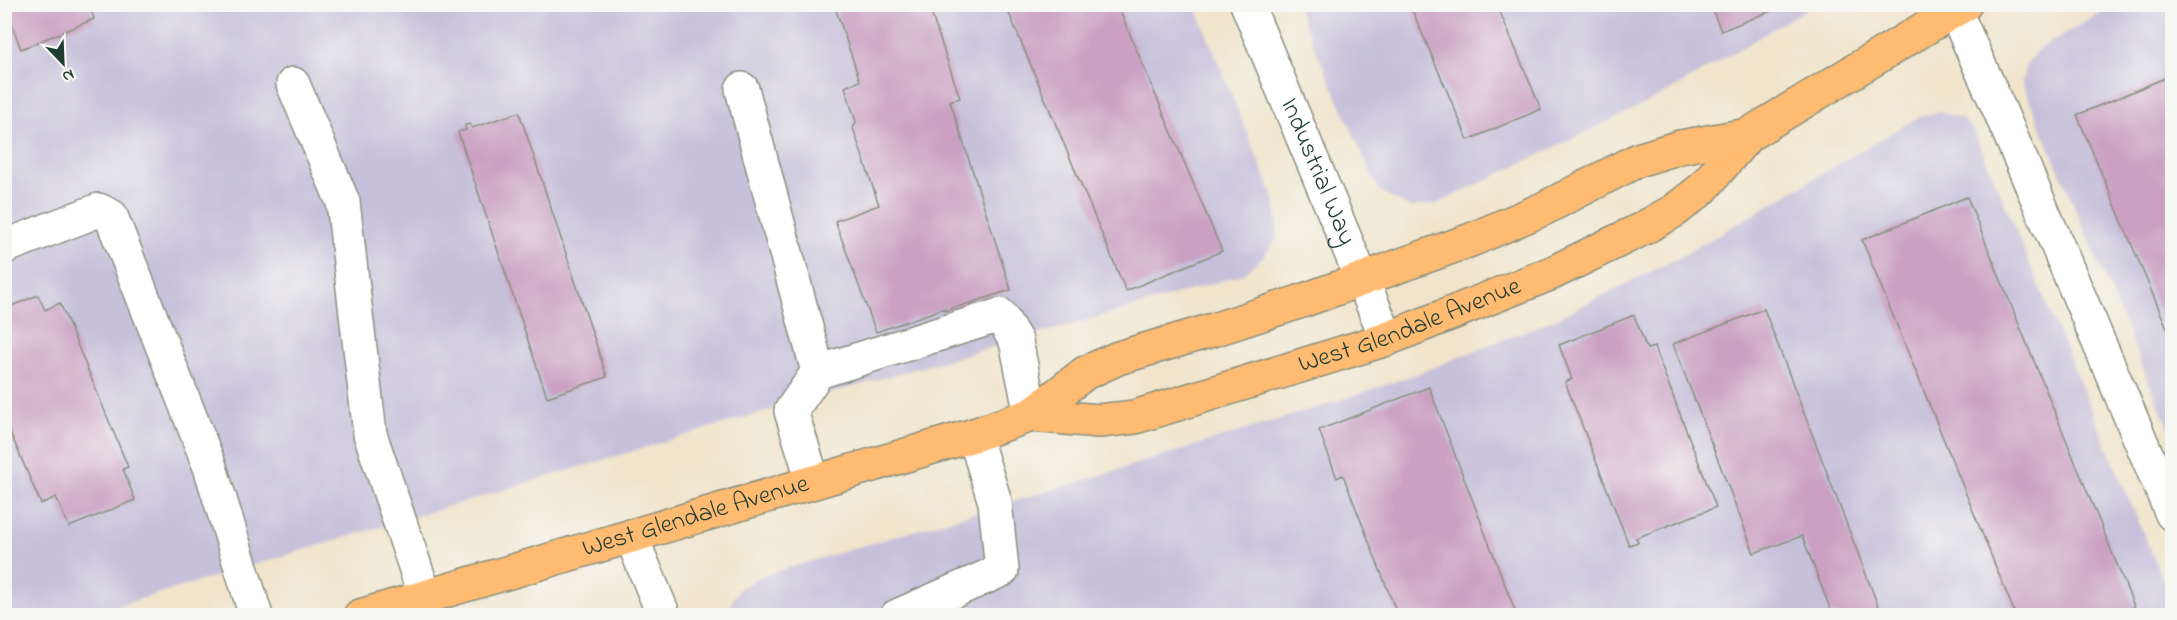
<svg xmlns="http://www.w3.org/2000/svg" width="2177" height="620" font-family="'Indie Flower',sans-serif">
  <rect width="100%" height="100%" fill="#f6f6f2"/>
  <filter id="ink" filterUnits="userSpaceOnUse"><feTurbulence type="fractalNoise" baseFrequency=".0167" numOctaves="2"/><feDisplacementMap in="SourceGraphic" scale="12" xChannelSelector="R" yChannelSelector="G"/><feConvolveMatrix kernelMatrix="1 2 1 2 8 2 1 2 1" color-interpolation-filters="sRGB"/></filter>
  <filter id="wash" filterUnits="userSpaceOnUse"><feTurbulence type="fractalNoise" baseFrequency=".008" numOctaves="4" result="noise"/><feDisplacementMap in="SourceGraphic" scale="24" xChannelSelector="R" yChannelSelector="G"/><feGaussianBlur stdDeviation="1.35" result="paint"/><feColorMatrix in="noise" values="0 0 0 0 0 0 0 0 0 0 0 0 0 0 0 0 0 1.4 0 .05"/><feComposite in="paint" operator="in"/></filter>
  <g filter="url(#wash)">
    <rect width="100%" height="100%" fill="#f1e4cb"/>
    <path fill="#c6c0da" d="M4 5H1195L1276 203 1277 238 1264 256 1243 274 1162 299 750 416 87 615H5Z
      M1296 5H1813L1663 95 1437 204 1409 207 1379 191Z
      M2114 5H2172V436L2022 83 2025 66 2036 51Z
      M1941 112 1962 119 1973 129 2172 601V616H724L738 590 761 576 1085 480 1335 402 1411 376 1553 320 1684 255 1920 116Z"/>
    <g id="blocks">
      <path fill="#cba0c2" d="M4 4H89L94 19 21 49Z
        M834 4H928L960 98 950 101 1011 290 945 311V308L876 332 835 221 879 205 853 128 856 122 845 87 860 81Z
        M1005 4H1117L1222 251 1126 291Z
        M1710 4H1786V5L1721 31Z
        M1410 5H1497L1541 109 1468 140Z
        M2172 75V340L2077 115Z
        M519 112 607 377 547 397 458 132 466 130 465 125 470 124 472 128Z
        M1967 197 2138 616H2016L1862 240Z
        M38 295 45 310 60 303 128 467 123 469 135 500 69 527 56 497 41 504 4 418V309Z
        M1764 309 1882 616H1833L1802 536 1754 553 1673 344Z
        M1634 315 1647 349 1654 347 1716 507 1636 538 1638 542 1629 545 1565 382 1572 379 1559 345Z
        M1429 387 1517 616H1398L1343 475 1337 478 1319 430Z
        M1025 609 1028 615H1010Z"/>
    </g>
  </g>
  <g filter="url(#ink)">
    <use href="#blocks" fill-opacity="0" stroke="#889080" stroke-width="1.5"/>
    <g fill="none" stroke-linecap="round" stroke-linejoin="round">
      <g stroke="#889080" stroke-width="36">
        <g id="minor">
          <path id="s1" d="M1247 4 1387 339"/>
          <path d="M1955 11 2000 111 2172 514"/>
          <path d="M293 84 343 202 370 434 425 596"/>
          <path d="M742 89 818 372"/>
          <path d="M4 247 99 210 111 216 210 467 256 616"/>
          <path d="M813 481 791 411 818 372 1000 315 1016 341 1031 415"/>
          <path d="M631 536 664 616"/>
          <path d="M897 616 1002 570 995 502 974 435"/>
        </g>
      </g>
      <g stroke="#889080" stroke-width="36">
        <g id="major">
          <path id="s2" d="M1031 415 1099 421 1135 417 1387 339 1552 273 1642 229 1674 211 1702 189 1748 135 1965 4"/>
          <path id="s3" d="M360 616 974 435 1031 415 1085 373 1118 358 1216 329 1299 302 1471 240 1543 209 1638 160 1680 147 1748 135"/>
        </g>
      </g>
      <use href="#minor" stroke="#fff" stroke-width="33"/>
      <use href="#major" stroke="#ffbb71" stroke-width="33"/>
    </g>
  </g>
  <g text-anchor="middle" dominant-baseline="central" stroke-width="5" stroke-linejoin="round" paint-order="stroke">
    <g font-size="26" fill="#1f3d34" stroke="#f6f6f2">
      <text stroke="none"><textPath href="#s1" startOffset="182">Industrial Way</textPath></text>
      <text stroke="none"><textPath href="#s2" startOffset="394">West Glendale Avenue</textPath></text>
      <text stroke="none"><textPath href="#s3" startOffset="350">West Glendale Avenue</textPath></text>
    </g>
  </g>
  <rect width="2177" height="620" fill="none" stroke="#f6f6f2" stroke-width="24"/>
  <g transform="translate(63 63) rotate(157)" stroke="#f6f6f2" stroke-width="4.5" paint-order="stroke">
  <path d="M0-4.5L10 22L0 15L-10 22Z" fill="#1f3d34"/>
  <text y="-9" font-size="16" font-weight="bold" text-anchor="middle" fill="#1f3d34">N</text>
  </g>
</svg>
